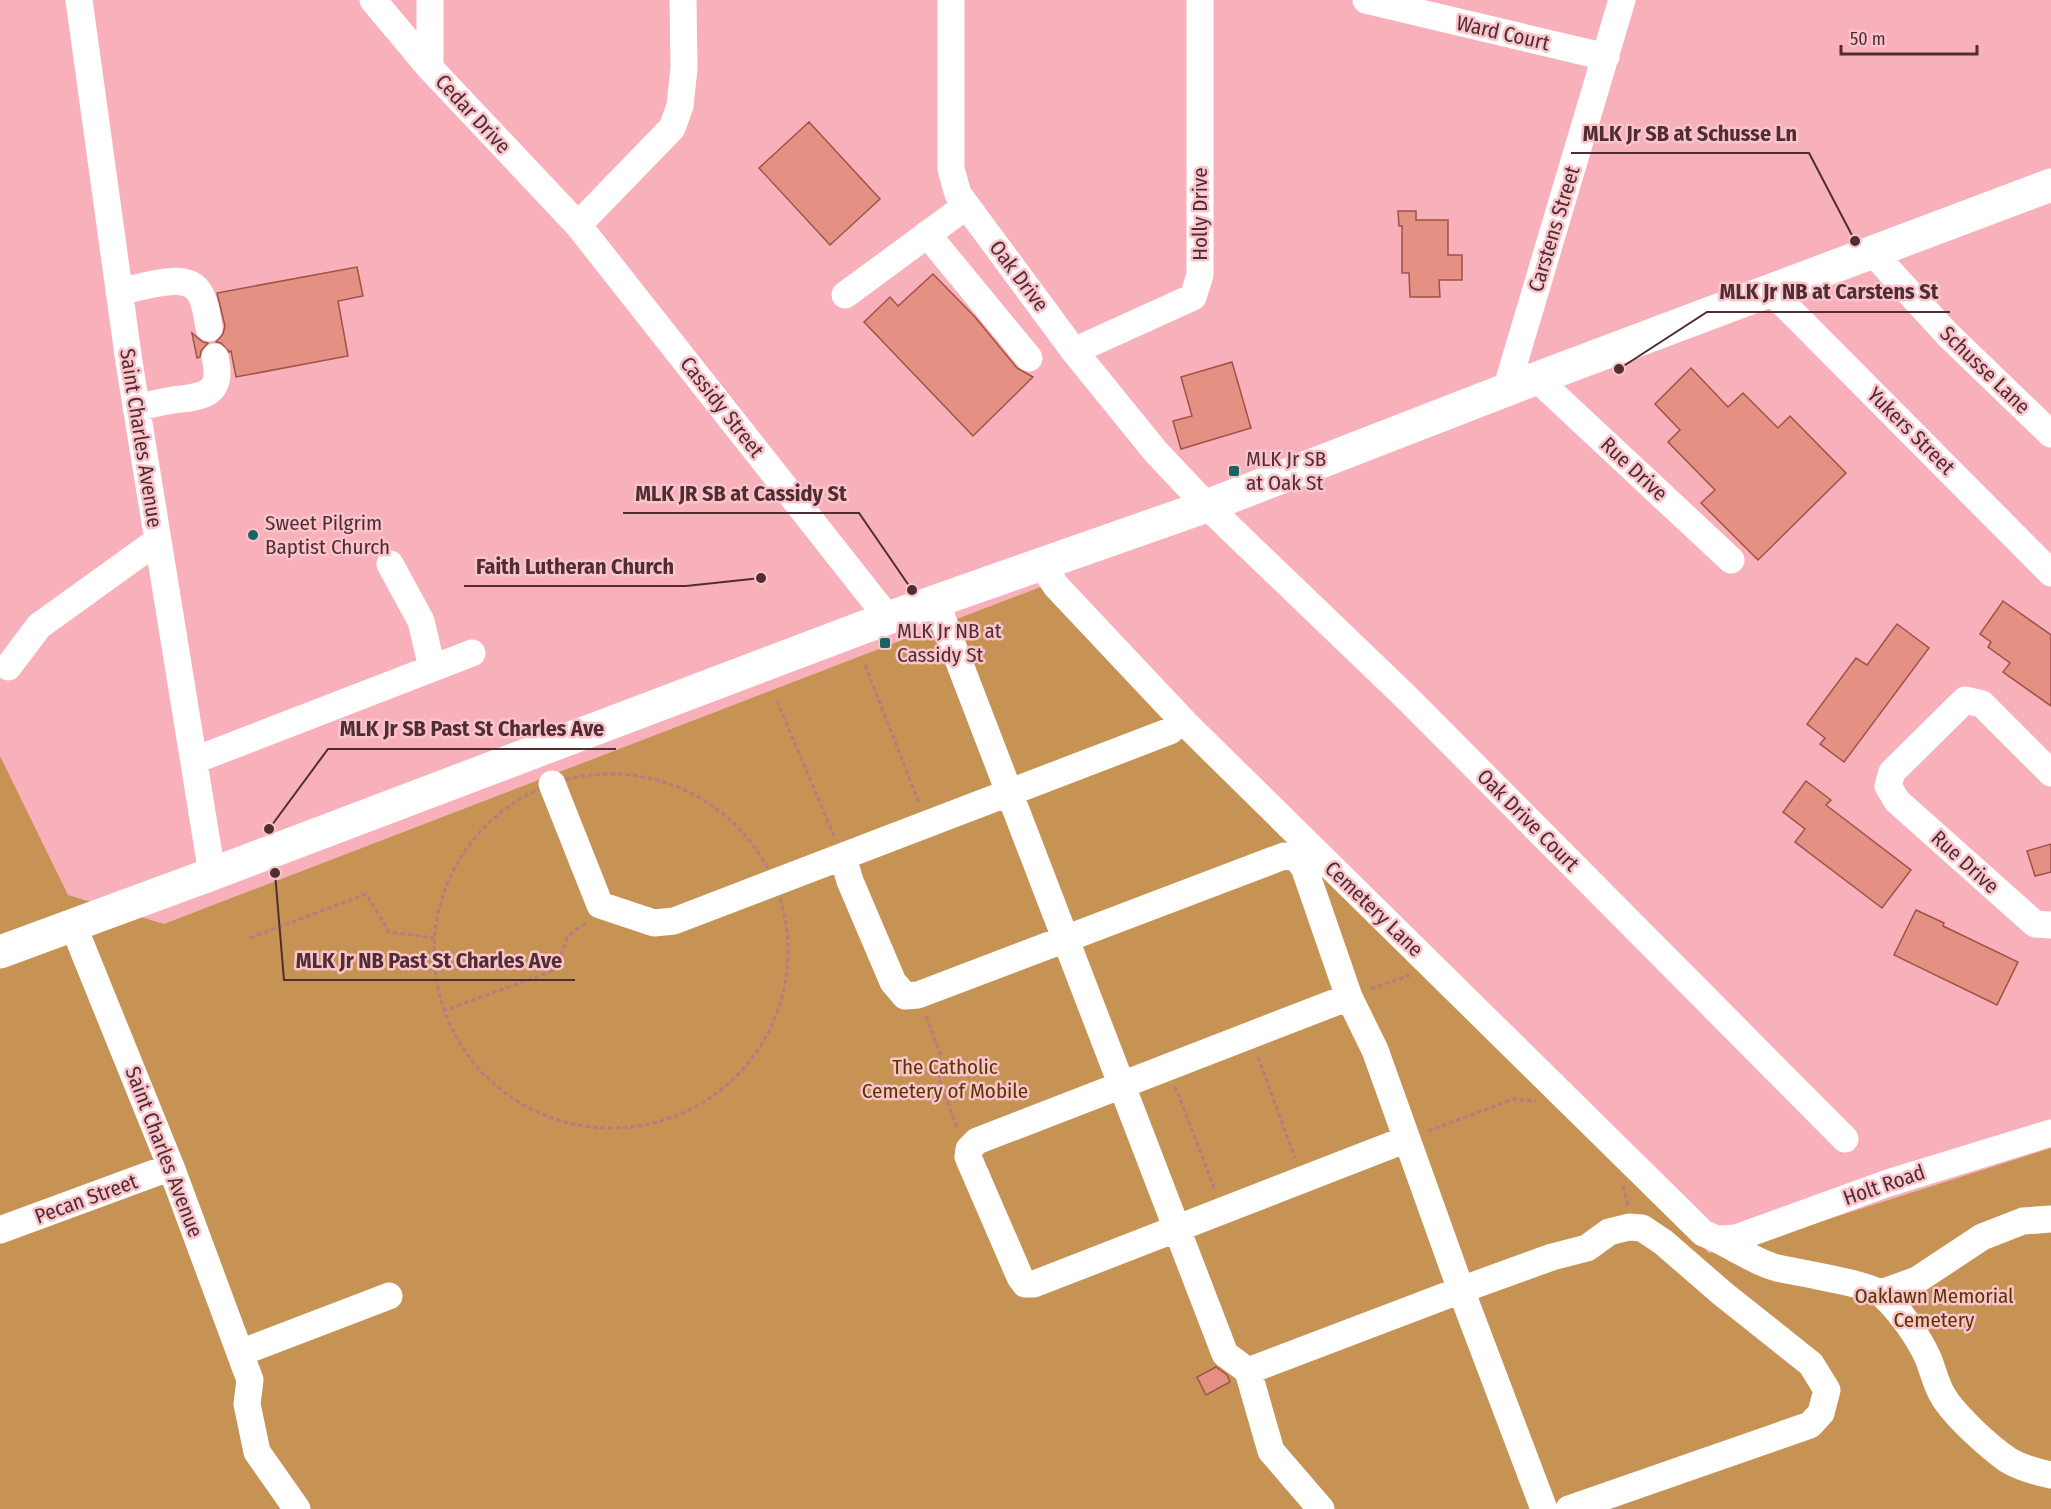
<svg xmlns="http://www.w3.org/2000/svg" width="2051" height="1509" font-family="'Fira Sans Condensed',sans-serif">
  <rect width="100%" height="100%" fill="#f8b1bb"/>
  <path fill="#c79355" d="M1043 586 1187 737 1709 1253 1744 1246 2051 1148V1509H0V756L68 895 164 924Z"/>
  <path fill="#e49082" stroke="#9f5247" stroke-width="1.5" d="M809 122 880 199 830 245 759 168Z
    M1398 211H1416V220H1448V255H1462V280H1439L1440 297H1410L1409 273H1402V226H1399Z
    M357 267 363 296 338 301 348 356 236 377 231 351 229 352 221 343 216 342 223 334 225 326 217 293Z
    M933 274 975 317 1017 368 1033 377 973 436 864 322 890 297 898 306Z
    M192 333 203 342 208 343 201 351 200 357 197 358Z
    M1232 362 1251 428 1181 449 1173 421 1192 416 1181 377Z
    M1691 368 1728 407 1743 393 1778 428 1790 416 1846 473 1758 560 1701 503 1715 490 1668 442 1680 430 1655 404Z
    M2003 601 2051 635V706L2003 672 2010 663 1988 647 1991 642 1980 634Z
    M1897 624 1929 648 1844 762 1820 744 1825 738 1807 724 1856 658 1867 665Z
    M1806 781 1831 800 1826 805 1911 870 1882 908 1795 842 1805 829 1783 812Z
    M2051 844V872L2035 876 2027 851Z
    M1916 910 1944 923 1943 926 2018 962 1997 1005 1894 955Z
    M1216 1367 1227 1375 1230 1382 1206 1395 1197 1377Z"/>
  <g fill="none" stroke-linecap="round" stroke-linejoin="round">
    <path stroke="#b57c85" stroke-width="3" stroke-dasharray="4.5 3" stroke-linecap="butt" d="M865 665 919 803
      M777 701 834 836
      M434 951a177 177 0 1 1 354 0a177 177 0 1 1-354 0Z
      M250 938 366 894 389 932 434 938
      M1371 989 1410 975
      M443 1011 555 970 568 936 587 922
      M926 1016 941 1056 939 1079 958 1130
      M1258 1057 1295 1158
      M1175 1086 1215 1190
      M1428 1131 1514 1099 1536 1101
      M1623 1186 1628 1205"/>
    <path stroke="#fff" stroke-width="27" d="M79 0 129 362 212 874
      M373 0 430 68 578 225 888 618
      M951 0V169L958 194 1074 351 1156 452 1207 506 1408 699 1845 1139
      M1366 0 1606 57
      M430 68V0
      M578 225 672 128 680 106 684 68 683 0
      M927 234 1029 358
      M1872 252 1948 335 2051 434
      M1770 290 2051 573
      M119 292C140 288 186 270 199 292 206 302 207 317 209 328
      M845 295 966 206
      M1074 351 1193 297 1200 275V0
      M1536 378 1731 560
      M1506 390 1622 0
      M136 408C148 405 161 402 173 400 203 397 224 395 215 357
      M390 564 421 621 432 668
      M1042 565 1056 586 1185 723 1703 1233C1729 1243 1751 1261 1777 1268 1798 1273 1871 1284 1883 1295 1900 1311 1918 1336 1928 1358 1933 1370 1936 1385 1943 1396 1955 1416 1989 1447 2008 1460 2021 1468 2037 1472 2051 1475
      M936 602 1225 1354 1248 1371 1461 1290 1552 1257 1587 1248 1609 1232 1629 1227 1642 1228 1663 1242 1723 1294 1811 1364 1827 1390 1821 1413 1810 1425 1569 1509
      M8 667 39 626 157 541
      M195 760 472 653
      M2051 773 1982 704 1965 700 1892 772 1888 786 1897 801 2035 924 2051 925
      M552 784 600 905 654 923 674 921 1170 731
      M843 857 850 881 893 982 905 996 918 995 1284 856 1296 858 1304 867 1349 997 1375 1050 1461 1290 1544 1509
      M73 925 171 1167 250 1380 247 1404 257 1452 297 1509
      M1349 997 977 1141 969 1149 968 1157 1020 1277 1025 1284H1034L1407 1139
      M0 1230 171 1167
      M1719 1239 1736 1238 1888 1183 2051 1133
      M1881 1293 1917 1280 1982 1237 2023 1221 2051 1219
      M240 1353 389 1296
      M1248 1371 1271 1451 1321 1509"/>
    <path stroke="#fff" stroke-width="33" d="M0 952 212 874 888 618 1207 506 1506 390 2051 185"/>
  </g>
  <g fill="#176460" stroke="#fac4cb" stroke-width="2">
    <rect x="1228" y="465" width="12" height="12" rx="3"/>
    <circle cx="253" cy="535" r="6"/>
    <rect x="879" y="637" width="12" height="12" rx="3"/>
  </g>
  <g text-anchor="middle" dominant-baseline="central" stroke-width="5" stroke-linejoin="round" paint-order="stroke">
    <g font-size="21" fill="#502d33" stroke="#fac4cb">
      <text transform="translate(1503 33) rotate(13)">Ward Court</text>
      <text transform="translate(473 114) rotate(47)">Cedar Drive</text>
      <text transform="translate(1200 214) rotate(-90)">Holly Drive</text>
      <text transform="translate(1554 229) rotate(-73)">Carstens Street</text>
      <text transform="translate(1019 276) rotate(53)">Oak Drive</text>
      <text transform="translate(1985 370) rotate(44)">Schusse Lane</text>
      <text transform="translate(722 407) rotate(52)">Cassidy Street</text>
      <text transform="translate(1911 431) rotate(45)">Yukers Street</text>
      <text transform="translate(141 438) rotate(81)">Saint Charles Avenue</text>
      <text transform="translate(1634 469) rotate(43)">Rue Drive</text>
      <text transform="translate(1528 820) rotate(45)">Oak Drive Court</text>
      <text transform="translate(1965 862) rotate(42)">Rue Drive</text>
      <text transform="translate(1374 909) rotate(44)">Cemetery Lane</text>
      <text transform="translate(164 1152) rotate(69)">Saint Charles Avenue</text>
      <text transform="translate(1884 1185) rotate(-19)">Holt Road</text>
      <text transform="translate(86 1199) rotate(-20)">Pecan Street</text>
    </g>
    <g font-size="21" fill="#502d33" stroke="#fac4cb" text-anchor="start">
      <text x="1246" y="459">MLK Jr SB<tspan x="1246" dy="24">at Oak St</tspan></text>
      <text x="265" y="523">Sweet Pilgrim<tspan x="265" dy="24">Baptist Church</tspan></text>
      <text x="897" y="631">MLK Jr NB at<tspan x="897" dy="24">Cassidy St</tspan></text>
    </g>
    <g font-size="21" fill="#593601" stroke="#fac4cb">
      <text x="945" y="1067">The Catholic<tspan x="945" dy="24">Cemetery of Mobile</tspan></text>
      <text x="1934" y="1296">Oaklawn Memorial<tspan x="1934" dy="24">Cemetery</tspan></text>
    </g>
  </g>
  <path fill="none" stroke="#502d33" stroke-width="2" d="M1855 241L1809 153H1571M1619 369L1707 312H1950M912 590L859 513H623M761 578L686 586H464M269 829L328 749H616M275 873L284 980H575"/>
  <g fill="#502d33" stroke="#fac4cb" stroke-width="2">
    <circle cx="1855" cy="241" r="6"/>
    <circle cx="1619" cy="369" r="6"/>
    <circle cx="912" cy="590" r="6"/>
    <circle cx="761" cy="578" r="6"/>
    <circle cx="269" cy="829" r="6"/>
    <circle cx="275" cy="873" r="6"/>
  </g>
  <g font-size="22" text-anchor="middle" font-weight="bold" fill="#502d33" stroke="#fac4cb" stroke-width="5" stroke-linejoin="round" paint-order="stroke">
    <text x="1690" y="141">MLK Jr SB at Schusse Ln</text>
    <text x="1829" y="299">MLK Jr NB at Carstens St</text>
    <text x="741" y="501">MLK JR SB at Cassidy St</text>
    <text x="575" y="574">Faith Lutheran Church</text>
    <text x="472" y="736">MLK Jr SB Past St Charles Ave</text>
    <text x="429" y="968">MLK Jr NB Past St Charles Ave</text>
  </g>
  <path d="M1841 45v9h136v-9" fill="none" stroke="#502d33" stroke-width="3"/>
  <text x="1850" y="45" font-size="18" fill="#502d33" stroke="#fac4cb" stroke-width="4.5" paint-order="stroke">50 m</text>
</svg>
